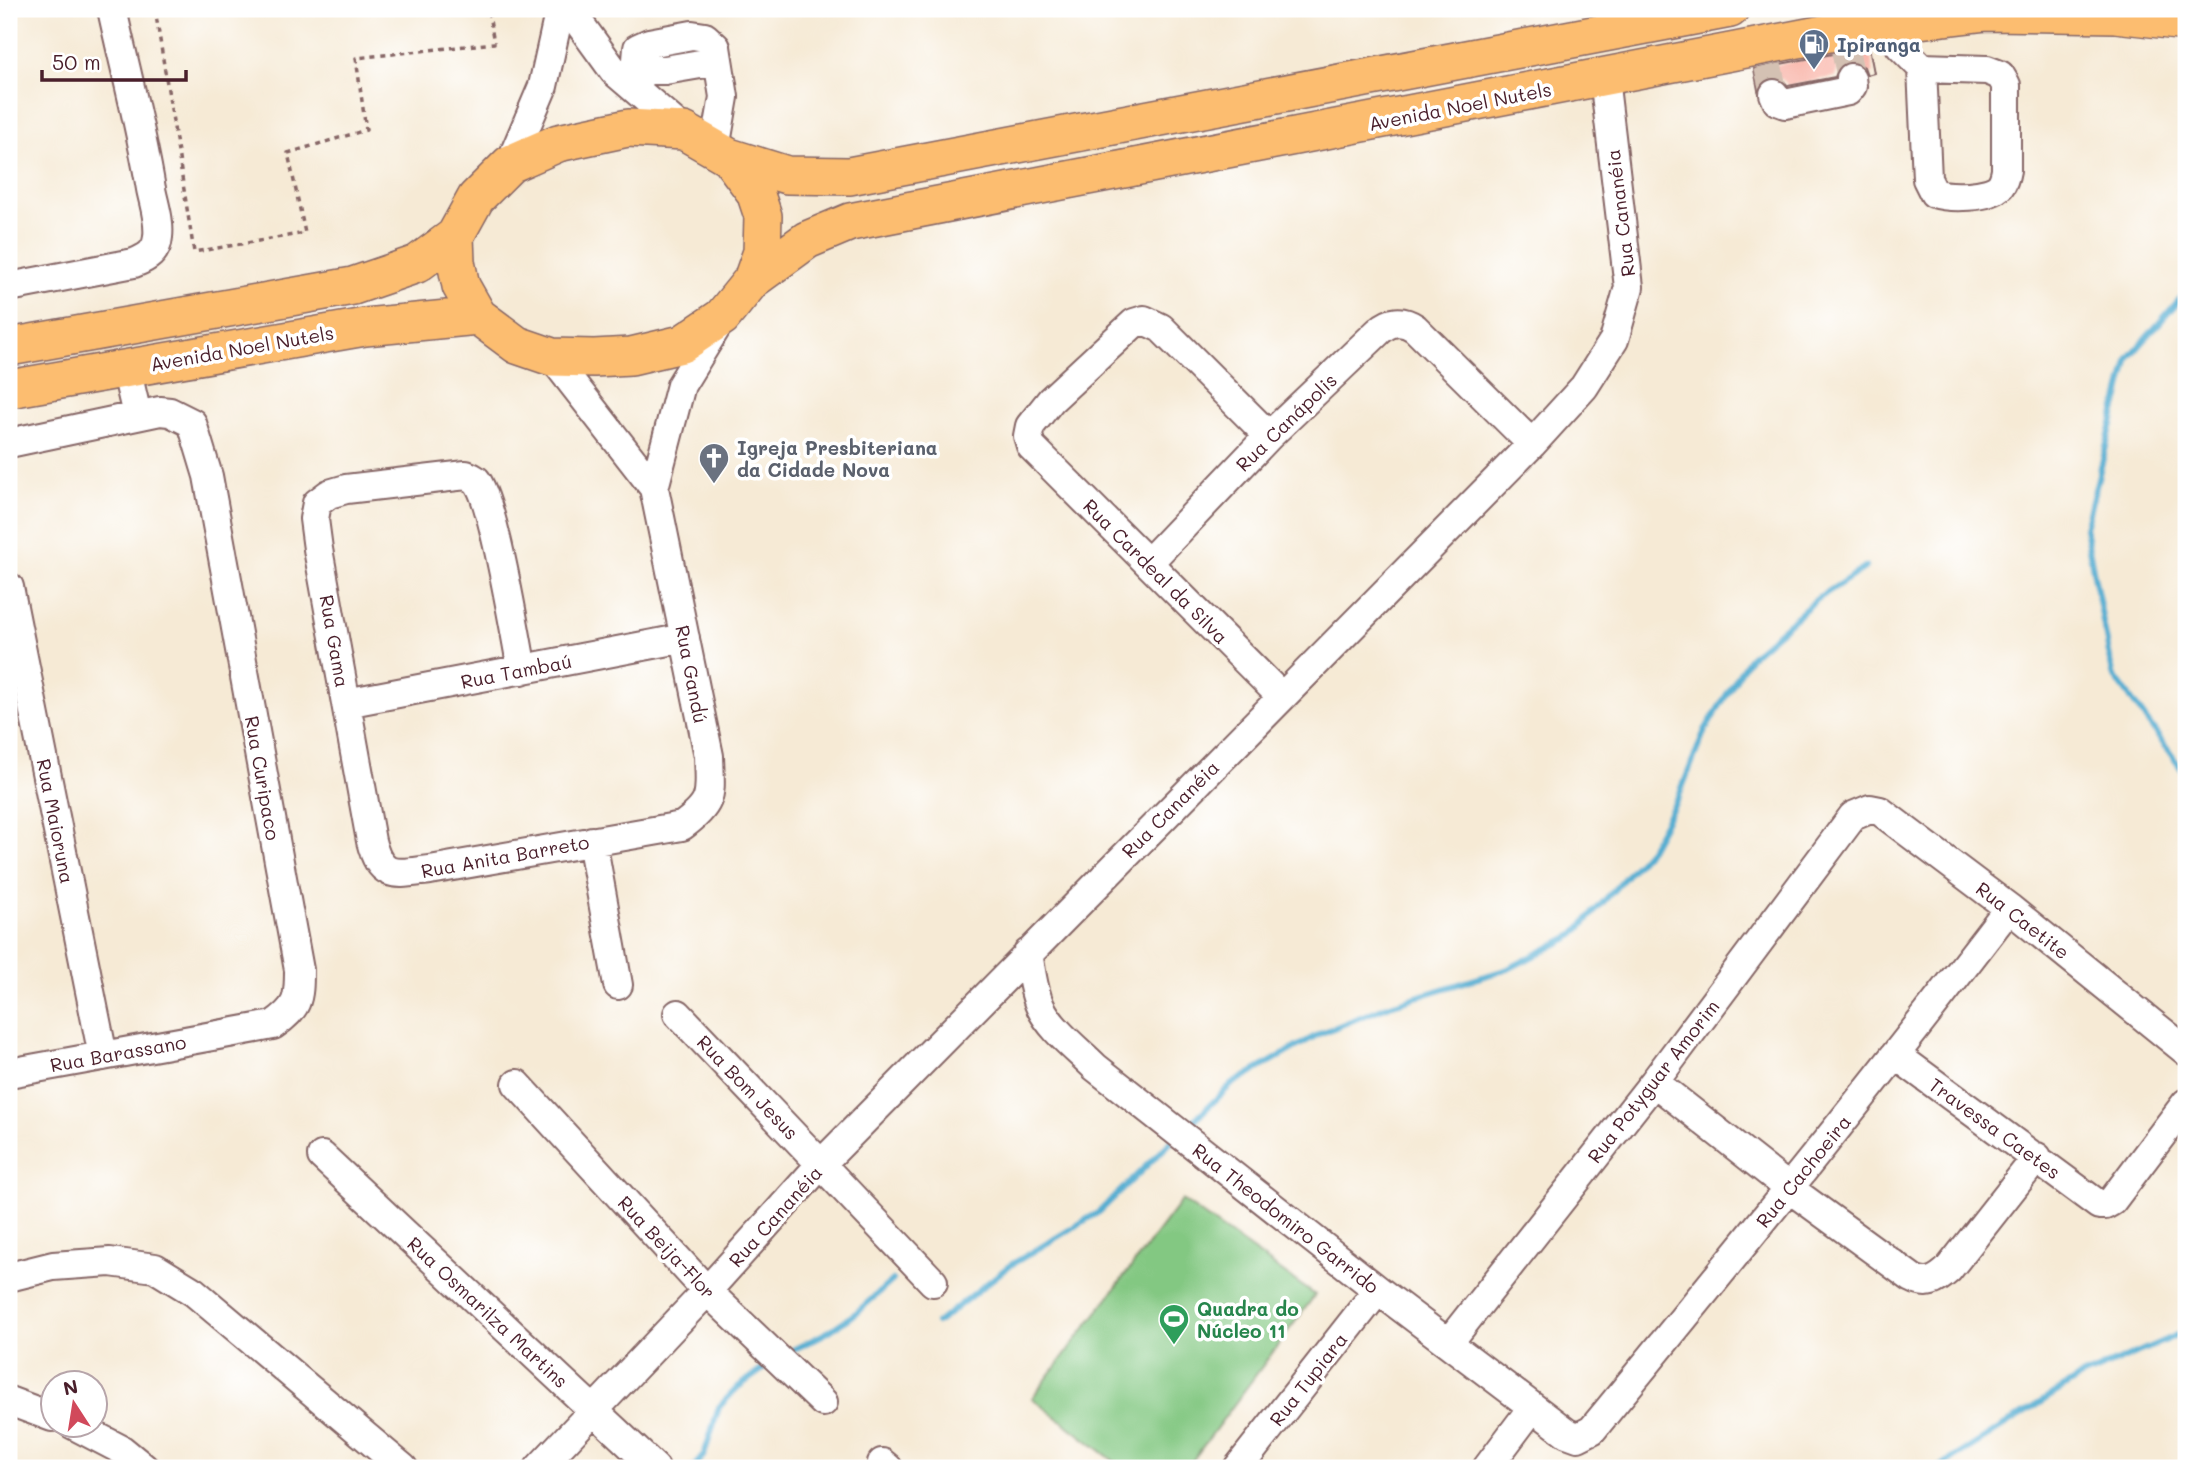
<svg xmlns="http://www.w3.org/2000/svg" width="2195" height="1477" font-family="Mali,sans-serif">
  <rect width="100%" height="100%" fill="#fff"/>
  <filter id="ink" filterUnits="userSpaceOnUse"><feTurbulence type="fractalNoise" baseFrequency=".0143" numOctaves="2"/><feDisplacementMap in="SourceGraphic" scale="14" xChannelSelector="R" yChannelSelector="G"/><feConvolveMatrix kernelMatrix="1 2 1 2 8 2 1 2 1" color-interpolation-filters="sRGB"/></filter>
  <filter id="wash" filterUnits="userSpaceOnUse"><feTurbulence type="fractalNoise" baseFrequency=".00686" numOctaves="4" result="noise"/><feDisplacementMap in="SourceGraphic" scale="28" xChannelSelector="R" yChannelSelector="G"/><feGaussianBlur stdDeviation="1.57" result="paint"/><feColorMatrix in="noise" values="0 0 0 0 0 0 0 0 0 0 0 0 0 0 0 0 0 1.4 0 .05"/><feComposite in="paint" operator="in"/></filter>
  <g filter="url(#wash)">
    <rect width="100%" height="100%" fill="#f6ead5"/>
    <path fill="#83c882" stroke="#667456" stroke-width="2" d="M1182 1200 1315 1295 1187 1468H1123L1032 1398Z"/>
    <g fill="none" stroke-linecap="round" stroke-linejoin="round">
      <path stroke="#54add1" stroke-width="6" d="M2186 292 2129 358 2085 528 2113 674 2186 775
        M1186 1128 1232 1084 1319 1034 1390 1005 1508 969 1574 935 1650 849 1678 798 1705 730 1749 658 1817 599 1866 567
        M937 1323 1009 1266 1099 1212 1175 1138
        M785 1354 828 1332 856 1313 893 1280
        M693 1468 704 1455 719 1407 738 1387 770 1364
        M1938 1468 2077 1379 2186 1331"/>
    </g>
    <g id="blocks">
      <path fill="#f8a99b" d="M1869 47 1874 73 1867 75 1864 67 1858 63 1848 62 1840 65 1835 77 1788 86 1783 80 1777 78 1768 79 1761 84 1758 90 1754 69Z"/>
    </g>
  </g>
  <g filter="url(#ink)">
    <use href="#blocks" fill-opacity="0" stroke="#866666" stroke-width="2"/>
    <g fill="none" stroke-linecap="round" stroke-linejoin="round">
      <path stroke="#d4c1b3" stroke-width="28" stroke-dasharray="28 14" stroke-linecap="butt" d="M1845 50 1851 78
        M1768 66 1774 94"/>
      <g stroke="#866666" stroke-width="32">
        <path id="minor" d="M569 9 614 71 684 131
          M1892 24 1900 46 1922 68 1927 179 1934 193C1949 198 1989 198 2000 186 2004 181 2005 176 2006 170V85L2000 75 1987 70 1922 68
          M1774 94 1777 101 1785 104 1848 91 1852 86 1851 78
          M715 149 724 97 716 47 705 37 692 35 649 43 638 48 637 60 646 70H665L718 61
          M510 164 543 86 560 9
          M9 287 134 263C147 258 157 252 158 237 160 221 154 204 151 189 141 128 125 69 112 9
          M126 368 137 415
          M1269 436 1161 328 1144 320 1134 323 1051 400 1039 415 1030 426 1028 436 1031 446 1282 697
          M9 443 160 411 170 412 192 423 208 476 299 970C299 1000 298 1008 273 1025L9 1073
          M654 488 681 385 719 323
          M1148 563 1269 436 1379 331C1390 321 1402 319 1415 328L1532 444
          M9 587 103 1056
          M522 670C516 637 493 499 476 480 473 478 469 476 466 475L346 489 329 494 317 503 314 519 318 549 371 841C381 880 395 874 430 870L682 826C715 802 710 794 709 756L654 488 552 357
          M346 703 685 638
          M592 841 618 985
          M1028 953C1031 970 1033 990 1040 1006 1051 1030 1077 1049 1095 1067L1378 1290 1567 1433 1578 1437 1592 1430C1733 1258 1874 1085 2009 908
          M678 1014 933 1282
          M1897 1056 2099 1205H2105L2112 1201 2186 1103
          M1654 1082 1790 1189 1912 1278C1927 1286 1936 1281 1948 1270L2037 1157
          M517 1084 707 1291 823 1402
          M322 1156 655 1468
          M9 1277 53 1266 110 1262 155 1268 194 1292 403 1468
          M1449 1342 1654 1082 1853 816 1870 809 1880 811 2009 908 2186 1051
          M9 1401 52 1417
          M72 1424 122 1450 144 1468
          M882 1463 888 1468
          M539 1468 707 1291 821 1164 1532 444 1584 387 1614 340 1629 287 1604 78
          M1238 1468 1378 1290
          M1487 1468 1532 1408"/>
      </g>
      <g stroke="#866666" stroke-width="40">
        <path id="major" d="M628 128 684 131 729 157 755 192 763 216 762 252 752 280 722 317 682 344 631 356 594 358 552 357 517 345 478 316 461 286 456 262 455 236 476 198 510 164 558 143Z
          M729 157 787 175 849 176 1730 9
          M752 280 807 240 850 222 1860 27 1987 12 2115 14 2186 22
          M9 347 353 286 417 264 455 236
          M9 389 365 327 478 316"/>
      </g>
      <path stroke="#866666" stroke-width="3.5" stroke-dasharray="5 5" stroke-linecap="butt" d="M155 9 194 252 305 233 288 153 366 130 356 58 494 43 488 9"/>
      <use href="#minor" stroke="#fff" stroke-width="28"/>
      <use href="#major" stroke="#fcbd6f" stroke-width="37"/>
    </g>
  </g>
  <defs>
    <g id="fuel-pin" transform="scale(1.575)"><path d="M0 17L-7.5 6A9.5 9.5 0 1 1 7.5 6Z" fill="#5c6f8a" stroke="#fff"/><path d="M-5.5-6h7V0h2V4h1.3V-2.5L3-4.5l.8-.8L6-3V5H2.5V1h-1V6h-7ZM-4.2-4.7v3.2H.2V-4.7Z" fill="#fff"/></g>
    <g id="church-pin" transform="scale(1.575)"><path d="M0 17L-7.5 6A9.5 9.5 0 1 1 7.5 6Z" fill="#6b7280" stroke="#fff"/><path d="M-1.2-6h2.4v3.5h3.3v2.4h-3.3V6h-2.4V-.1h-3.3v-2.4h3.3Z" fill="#fff"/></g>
    <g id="stadium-pin" transform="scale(1.575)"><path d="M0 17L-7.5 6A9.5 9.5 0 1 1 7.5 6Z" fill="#2e9e5b" stroke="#fff"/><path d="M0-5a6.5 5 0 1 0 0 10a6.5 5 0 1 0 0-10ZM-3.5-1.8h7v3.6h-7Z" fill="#fff"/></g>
  </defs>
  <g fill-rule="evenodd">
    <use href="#fuel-pin" x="1814" y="44"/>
    <use href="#church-pin" x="714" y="458"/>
    <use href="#stadium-pin" x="1174" y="1319"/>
  </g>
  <g text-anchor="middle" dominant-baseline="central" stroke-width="7" stroke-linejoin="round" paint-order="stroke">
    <g font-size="19" font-weight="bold" fill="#4e5e75" stroke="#fff" text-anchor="start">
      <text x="1837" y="44">Ipiranga</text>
    </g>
    <g font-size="19" fill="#4a1f2b" stroke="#fff">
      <text transform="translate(1460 106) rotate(-11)">Avenida Noel Nutels</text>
      <text transform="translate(1620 213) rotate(-97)">Rua Cananéia</text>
      <text transform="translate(242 348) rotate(-10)">Avenida Noel Nutels</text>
      <text transform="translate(1286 422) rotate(-44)">Rua Canápolis</text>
      <text transform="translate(1156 571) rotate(45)">Rua Cardeal da Silva</text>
      <text transform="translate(335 641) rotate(80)">Rua Gama</text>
      <text transform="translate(516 671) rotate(-11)">Rua Tambaú</text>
      <text transform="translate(692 674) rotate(79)">Rua Gandú</text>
      <text transform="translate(263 778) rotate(80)">Rua Curipaco</text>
      <text transform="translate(1170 809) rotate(-45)">Rua Cananéia</text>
      <text transform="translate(56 821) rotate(79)">Rua Maioruna</text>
      <text transform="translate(505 856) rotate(-10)">Rua Anita Barreto</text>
      <text transform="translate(2023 920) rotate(38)">Rua Caetite</text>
      <text transform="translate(118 1053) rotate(-10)">Rua Barassano</text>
      <text transform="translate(1653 1081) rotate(-52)">Rua Potyguar Amorim</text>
      <text transform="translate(748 1087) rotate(46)">Rua Bom Jesus</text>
      <text transform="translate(1995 1128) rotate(36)">Travessa Caetes</text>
      <text transform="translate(1803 1171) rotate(-51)">Rua Cachoeira</text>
      <text transform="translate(775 1216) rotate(-48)">Rua Cananéia</text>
      <text transform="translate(1286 1218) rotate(38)">Rua Theodomiro Garrido</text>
      <text transform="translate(667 1247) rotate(47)">Rua Beija-Flor</text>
      <text transform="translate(488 1312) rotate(43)">Rua Osmarilza Martins</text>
      <text transform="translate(1308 1379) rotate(-52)">Rua Tupiara</text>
    </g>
    <g font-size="19" font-weight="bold" fill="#5b616d" stroke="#fff" text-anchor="start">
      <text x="737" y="447">Igreja Presbiteriana<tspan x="737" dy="22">da Cidade Nova</tspan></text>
    </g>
    <g font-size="19" font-weight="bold" fill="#27864d" stroke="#fff" text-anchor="start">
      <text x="1197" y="1308">Quadra do<tspan x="1197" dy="22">Núcleo 11</tspan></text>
    </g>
  </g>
  <rect width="2195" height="1477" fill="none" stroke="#fff" stroke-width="35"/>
  <g transform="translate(74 1404) rotate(348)"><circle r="33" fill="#ffffff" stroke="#b7a5aa" stroke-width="2"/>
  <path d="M0-5L12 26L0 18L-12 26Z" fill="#d1495b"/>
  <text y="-10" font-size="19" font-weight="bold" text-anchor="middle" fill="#4a1f2b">N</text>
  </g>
  <path d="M42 70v10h144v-10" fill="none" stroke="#4a1f2b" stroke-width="3.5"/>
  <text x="52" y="70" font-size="21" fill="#4a1f2b" stroke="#ffffff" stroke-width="5" paint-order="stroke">50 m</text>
</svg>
